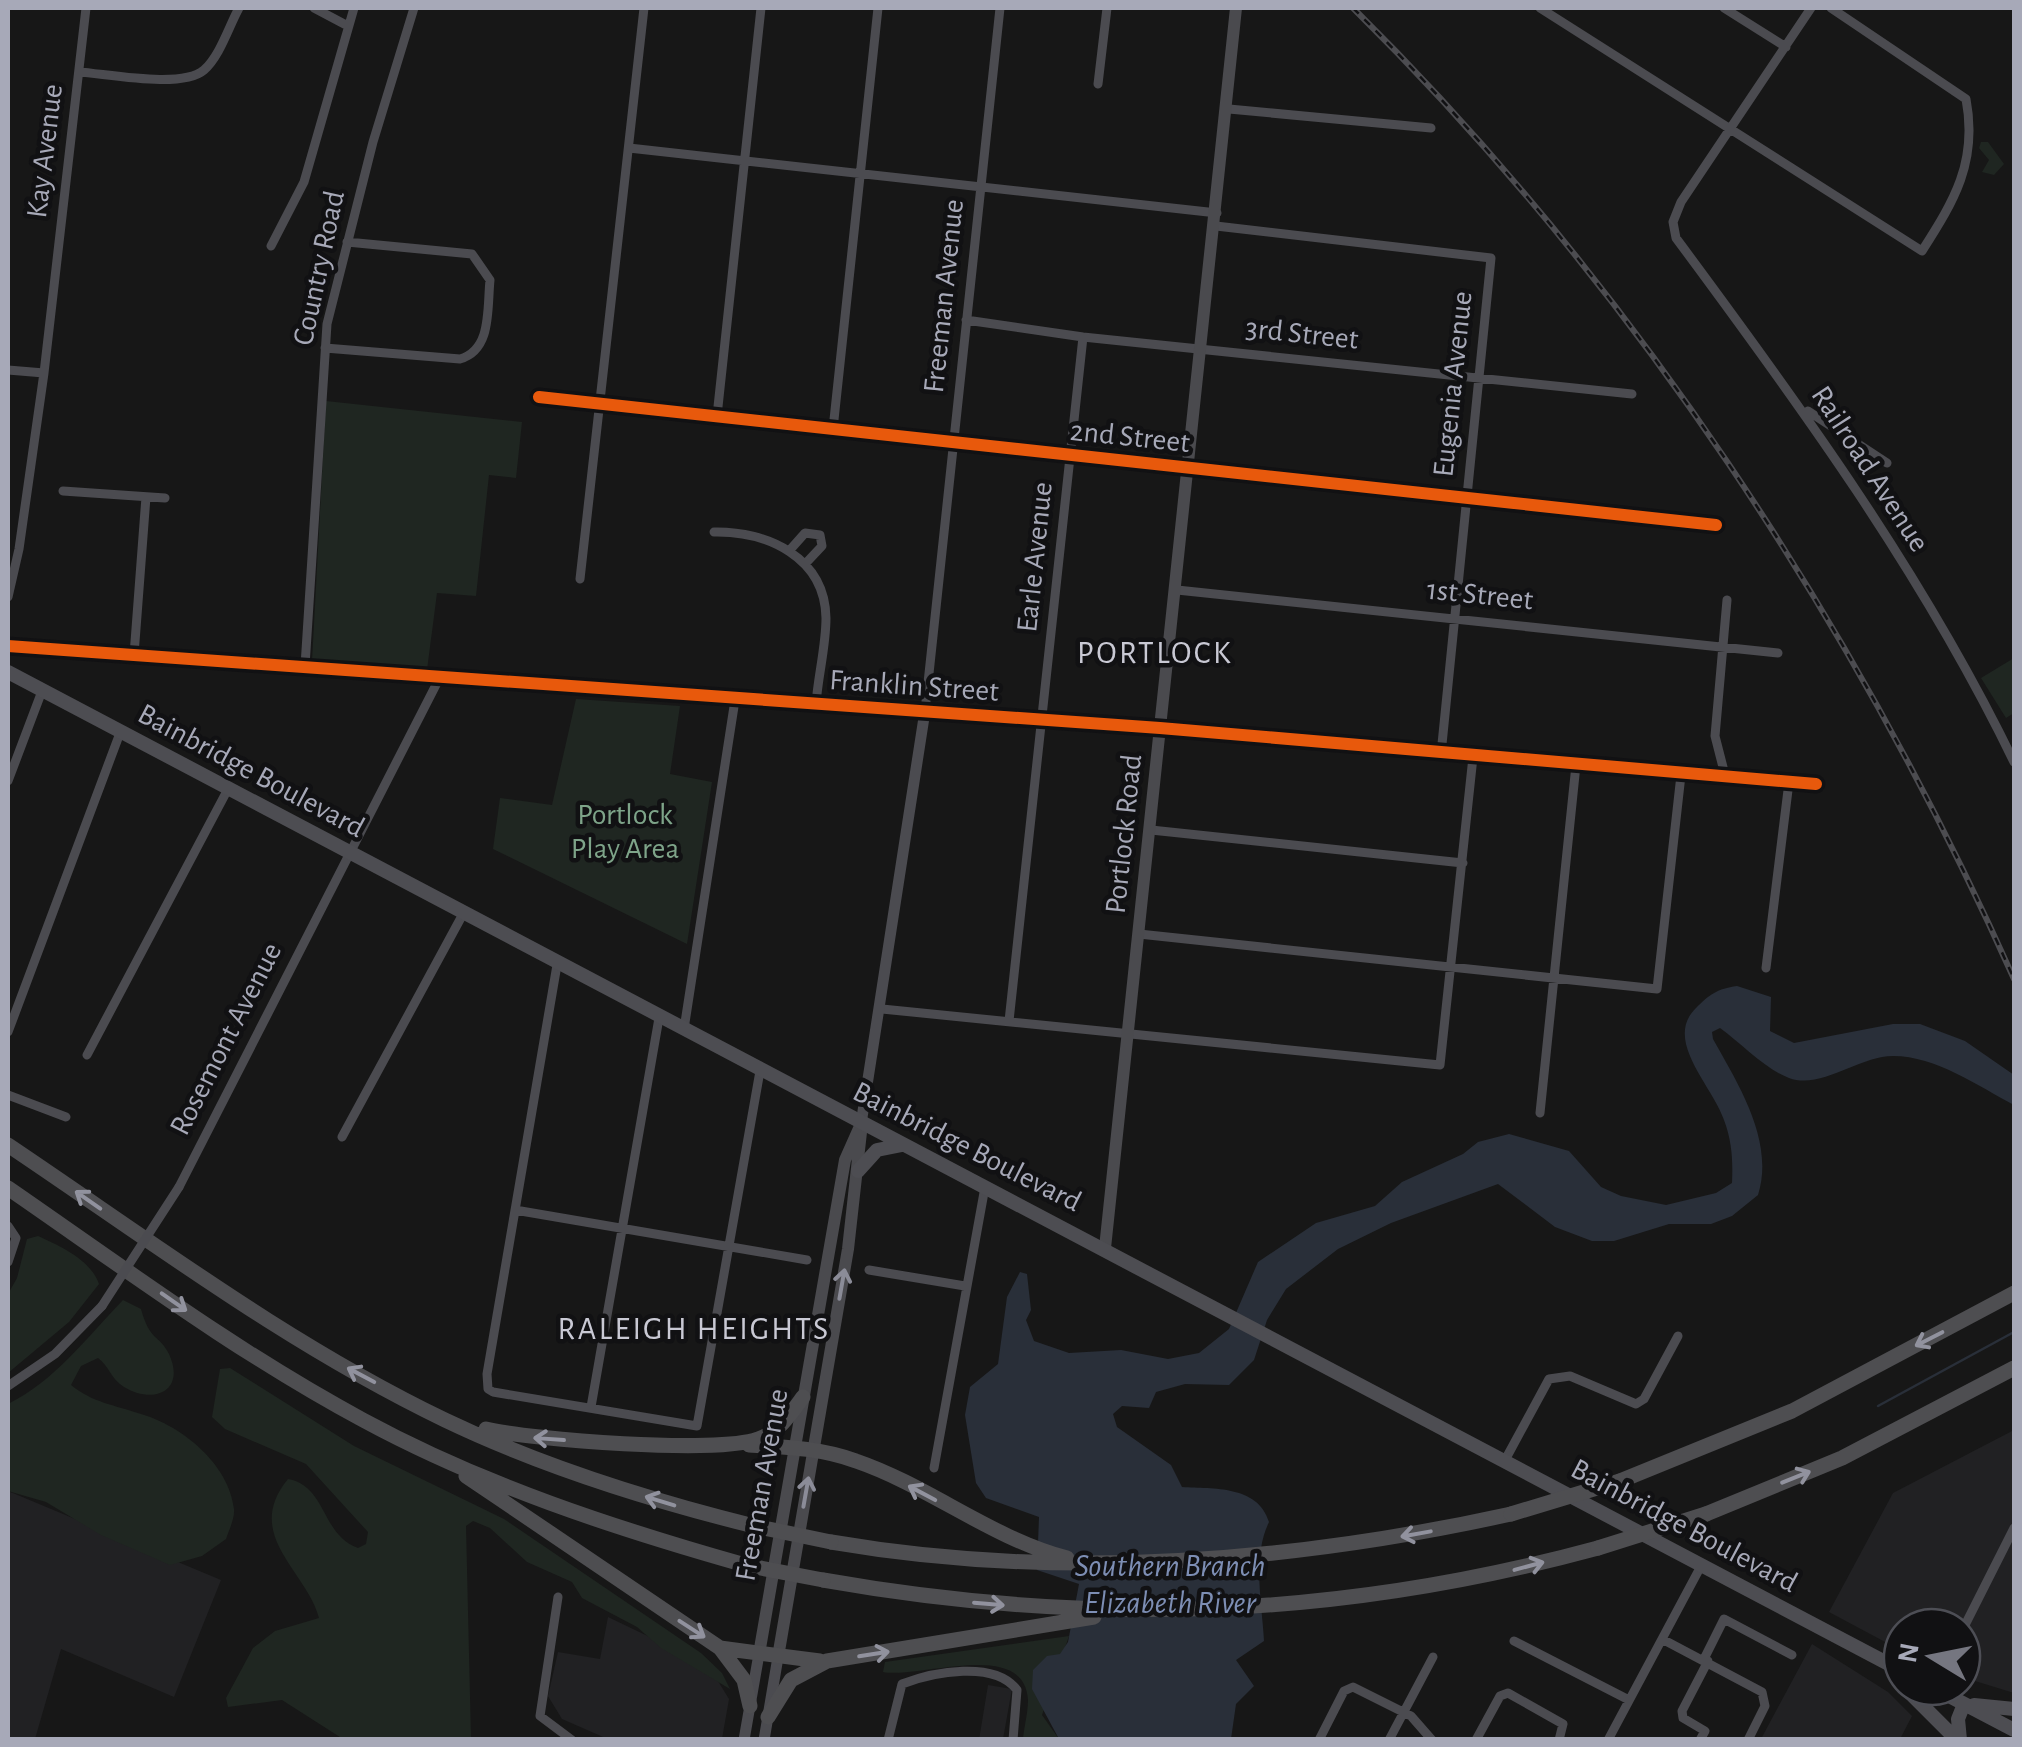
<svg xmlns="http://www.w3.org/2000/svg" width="2022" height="1747" font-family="'Alegreya Sans',sans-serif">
  <rect width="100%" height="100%" fill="#171717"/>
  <path fill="#212123" d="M2014 1430V1693L1962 1677V1627H1902V1651L1829 1612 1893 1493Z
    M8 1491 221 1580 174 1697 61 1649 35 1739H8Z
    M608 1617 708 1665 729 1699 722 1739 610 1740 562 1719 548 1696 558 1652 600 1659Z
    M1812 1644 1888 1692 1912 1716 1900 1739H1761Z
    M988 1685 1012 1689 1003 1739 979 1740Z"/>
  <path fill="#1f2621" d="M1981 142H1988L2004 164 1994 175 1982 172 1989 160 1979 148Z
    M326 401 522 422 516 478 489 475 476 596 437 593 427 670 312 661Z
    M2014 658V713L2006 718 1981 678Z
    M576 699 680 706 670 774 712 782 687 944 493 849 500 798 552 805Z
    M38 1236C60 1246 91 1260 99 1284L69 1322 8 1373V1294L17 1278 27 1239Z
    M123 1300 141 1309C150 1342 159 1334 169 1354 186 1391 154 1405 124 1387 111 1379 109 1366 98 1358L81 1366 71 1385C93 1403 115 1405 141 1414 182 1426 229 1464 234 1509 235 1518 229 1530 226 1539L202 1556 170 1565 101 1535 46 1502 8 1491V1404C56 1380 86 1338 123 1300Z
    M230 1368 354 1446 504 1519 701 1653 722 1673 730 1689 661 1648 637 1627 582 1598 572 1582 527 1562 490 1528 473 1521 466 1526 471 1739H343L282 1700 228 1707 226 1698 253 1648 275 1631 319 1618C307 1571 242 1535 288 1479 327 1486 321 1535 358 1548L366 1544 368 1532 306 1464 225 1429 212 1417 220 1369Z
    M1069 1636 1042 1715 1059 1739H1023C1024 1727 1028 1713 1028 1700 1024 1638 922 1679 883 1672L885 1662Z"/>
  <path fill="#292f39" d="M1737 986 1771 997 1770 1031 1794 1043 1893 1024H1920L1965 1041 2014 1075V1105C1978 1086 1936 1056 1893 1056 1859 1056 1821 1090 1789 1078 1765 1069 1741 1043 1720 1028L1712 1032 1713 1039C1738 1084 1775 1141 1758 1195L1732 1216 1711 1224H1669L1614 1241H1592L1555 1227 1498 1184 1391 1223 1338 1249 1286 1289 1267 1320 1254 1360 1229 1385 1185 1384 1156 1392 1149 1408 1122 1406 1113 1414 1117 1427 1171 1465 1182 1487C1213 1489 1258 1485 1269 1522 1252 1557 1262 1603 1264 1641L1236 1660 1254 1686 1236 1704 1231 1739H1059L1032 1689 1033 1670 1047 1656 1060 1654 1068 1642 1079 1584 1037 1570 1039 1517 986 1498 976 1483 965 1415 970 1387 998 1364 1007 1297 1020 1272 1027 1274 1031 1310 1026 1320 1034 1341 1069 1353 1121 1350 1168 1359 1199 1353 1229 1329 1258 1262 1316 1223 1375 1206 1402 1182 1463 1154 1478 1142 1509 1134 1569 1151 1601 1187 1621 1196 1666 1205 1716 1193 1732 1183C1733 1161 1732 1141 1724 1120 1712 1085 1663 1040 1696 1008 1710 994 1717 989 1737 986Z"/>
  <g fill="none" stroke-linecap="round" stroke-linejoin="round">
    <path stroke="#292f39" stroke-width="2.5" d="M1878 1406 2014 1332"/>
    <path stroke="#4b4b50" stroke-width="9" d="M314 8 348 26
      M1540 8 1922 251C1954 201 1978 162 1966 99L1831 8
      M1724 8 1786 47
      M1811 8 1681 202 1673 222 1676 238C1800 405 1923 574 2014 762
      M79 72C108 74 182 89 204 70 220 56 229 26 239 8
      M1098 84 1107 8
      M1229 109 1431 128
      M629 148 1217 213
      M1216 226 1491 258 1441 754
      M271 246 304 182 354 8
      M966 320 1083 337 1632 394
      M325 348 460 359C492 350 487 309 490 280L472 254 347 242
      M8 370 44 373
      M539 397 1716 525
      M1808 411 1887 463
      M717 416 761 8
      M833 429 878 8
      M63 491 165 498
      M714 532C767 531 825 557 826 618 826 646 818 676 816 704
      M789 551 805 533 820 535 822 546 806 563
      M580 579 644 8
      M1177 590 1778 653
      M8 597 19 549 44 373 86 8
      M134 655 146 497
      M305 666 327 324 373 142 414 8
      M925 711 1000 8
      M1160 728 1816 784
      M1725 775 1715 736 1727 600
      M8 781 42 691
      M1151 830 1463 863
      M1139 934 1657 989 1681 775
      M557 965 487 1374 488 1389 493 1392 697 1426 760 1071
      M1766 968 1789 782
      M882 1009 1440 1065 1473 757
      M1009 1021 1083 337
      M684 1029 735 700
      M8 1032 120 733
      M87 1055 228 789
      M8 1095 66 1117
      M1540 1113 1576 765
      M342 1137 463 914
      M179 1187 440 677
      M515 1210 807 1260
      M8 1226 16 1238 8 1262
      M869 1270 965 1286
      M8 1386 55 1354 102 1306
      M591 1407 659 1018
      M1504 1462 1549 1379 1570 1376 1636 1404 1644 1399 1678 1336
      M934 1468 985 1187
      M558 1597 540 1716 572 1740
      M1962 1631 2014 1528
      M1662 1639 1762 1692 1765 1706 1748 1740
      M1514 1641 1629 1700
      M1704 1659 1724 1619 1792 1655
      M888 1740 902 1684C933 1672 995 1660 1017 1690L1013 1740
      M1319 1740 1344 1691 1353 1687 1411 1716 1432 1740
      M1389 1740 1433 1657
      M1476 1740 1500 1696 1508 1693 1563 1724 1559 1740
      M1608 1740 1701 1566
      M1700 1740 1705 1731 1683 1718 1682 1711 1708 1661"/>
    <path stroke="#4b4b50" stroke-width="11" d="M8 646 1160 728
      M861 1124 925 711
      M744 1740 759 1654
      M764 1740 778 1657"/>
    <path stroke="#4a4a4e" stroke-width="12" d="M1105 1248 1236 8
      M759 1654 845 1160 861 1124
      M778 1657 848 1249 861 1132"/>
    <path stroke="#4d4d52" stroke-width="14" d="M8 672 1902 1671
      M858 1171 877 1150 902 1145
      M1904 1687 1957 1740
      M1932 1687 2014 1730
      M1974 1705 2014 1709
      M1960 1740 1958 1719 1964 1704"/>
    <path stroke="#4e4e51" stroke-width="15" d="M8 1145C151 1241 289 1345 445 1420 543 1467 649 1500 754 1526
      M8 1188C124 1268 238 1353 363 1420 483 1485 614 1528 745 1565
      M486 1429C532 1440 717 1454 758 1439 779 1432 790 1415 803 1397
      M749 1445C785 1447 821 1448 856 1461 929 1486 991 1538 1067 1558
      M466 1476 720 1648 744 1680 750 1706
      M1620 1481 1792 1411 2014 1293
      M1706 1514 1842 1458 2014 1368
      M831 1542C1058 1581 1288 1563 1511 1514
      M823 1580C1089 1627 1337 1619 1598 1548
      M720 1648 820 1661
      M768 1717 791 1680 827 1661 1094 1617"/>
    <g stroke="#4c4c50" stroke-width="6">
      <path id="rail" d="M1353 8C1631 283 1855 623 2014 979"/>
    </g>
    <use href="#rail" stroke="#111113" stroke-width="2.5" stroke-dasharray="8" stroke-linecap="butt"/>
    <path stroke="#4b4b50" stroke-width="9" d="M102 1306 179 1187"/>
    <path stroke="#4e4e51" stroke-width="15" d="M1511 1514 1620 1481
      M754 1526 831 1542
      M1598 1548 1706 1514
      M745 1565 823 1580"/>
    <g stroke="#111113" stroke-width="19">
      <path id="cycleway" d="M539 397 1716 525
        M8 646 1160 728 1816 784"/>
    </g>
    <use href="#cycleway" stroke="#e8590c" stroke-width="12"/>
  </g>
  <defs><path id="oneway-shaft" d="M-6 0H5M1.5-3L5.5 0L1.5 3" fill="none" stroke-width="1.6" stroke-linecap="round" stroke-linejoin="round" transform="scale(2.5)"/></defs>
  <g stroke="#91929e">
    <use href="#oneway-shaft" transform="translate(88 1200) rotate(-145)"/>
    <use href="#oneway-shaft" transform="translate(174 1302) rotate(35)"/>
    <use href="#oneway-shaft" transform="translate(1929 1339) rotate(153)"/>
    <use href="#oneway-shaft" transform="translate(361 1375) rotate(-152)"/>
    <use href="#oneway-shaft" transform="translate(549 1439) rotate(-176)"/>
    <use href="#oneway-shaft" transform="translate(1796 1477) rotate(-22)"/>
    <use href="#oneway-shaft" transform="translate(922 1493) rotate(-152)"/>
    <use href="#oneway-shaft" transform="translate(660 1501) rotate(-163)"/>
    <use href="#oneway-shaft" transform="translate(1416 1534) rotate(170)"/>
    <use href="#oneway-shaft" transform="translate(1529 1566) rotate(-15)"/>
    <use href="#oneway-shaft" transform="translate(989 1604) rotate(5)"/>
    <use href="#oneway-shaft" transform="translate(692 1629) rotate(33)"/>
    <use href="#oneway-shaft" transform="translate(874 1654) rotate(-9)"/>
  </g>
  <g stroke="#8b8c98">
    <use href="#oneway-shaft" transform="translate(842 1284) rotate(-80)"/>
    <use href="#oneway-shaft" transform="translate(806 1492) rotate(-80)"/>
  </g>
  <g text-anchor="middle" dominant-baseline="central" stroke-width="9" stroke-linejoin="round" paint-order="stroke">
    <g font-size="30" fill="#a7a9b8" stroke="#111113">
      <text transform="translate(45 151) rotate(-83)">Kay Avenue</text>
      <text transform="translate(319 268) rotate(-78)">Country Road</text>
      <text transform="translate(944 296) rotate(-84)">Freeman Avenue</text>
      <text transform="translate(1302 334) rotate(6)">3rd Street</text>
      <text transform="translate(1453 384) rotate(-84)">Eugenia Avenue</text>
      <text transform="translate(1130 437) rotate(6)">2nd Street</text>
      <text transform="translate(1870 469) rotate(57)">Railroad Avenue</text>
      <text transform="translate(1035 557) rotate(-84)">Earle Avenue</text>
      <text transform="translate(1480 595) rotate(6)">1st Street</text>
      <text transform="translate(914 686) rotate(4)">Franklin Street</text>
      <text transform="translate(251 771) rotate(28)">Bainbridge Boulevard</text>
      <text transform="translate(1124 834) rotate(-84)">Portlock Road</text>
      <text transform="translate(226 1039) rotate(-63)">Rosemont Avenue</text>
      <text transform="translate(967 1147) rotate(27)">Bainbridge Boulevard</text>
      <text transform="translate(762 1485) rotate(-80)">Freeman Avenue</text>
      <text transform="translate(1684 1526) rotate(28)">Bainbridge Boulevard</text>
    </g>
    <g font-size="30" fill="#7ea489" stroke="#111113">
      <text x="625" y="815">Portlock<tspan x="625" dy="34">Play Area</tspan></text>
    </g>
    <g font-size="32" letter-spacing="2.5" fill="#c9c9d4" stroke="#111113">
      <text x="1155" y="653">PORTLOCK</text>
      <text x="694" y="1329">RALEIGH HEIGHTS</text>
    </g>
    <g font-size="32" font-style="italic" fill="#7d8eb4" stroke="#111113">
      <text x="1170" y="1566">Southern Branch<tspan x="1170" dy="37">Elizabeth River</tspan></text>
    </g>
  </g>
  <rect width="2022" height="1747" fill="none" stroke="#a7a9b8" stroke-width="20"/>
  <g transform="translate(1932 1657) rotate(280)"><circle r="48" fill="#111113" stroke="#4d4e55" stroke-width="2.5"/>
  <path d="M0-8L18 38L0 25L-18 38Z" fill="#757680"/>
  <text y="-15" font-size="28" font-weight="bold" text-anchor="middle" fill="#a7a9b8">N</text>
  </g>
</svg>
